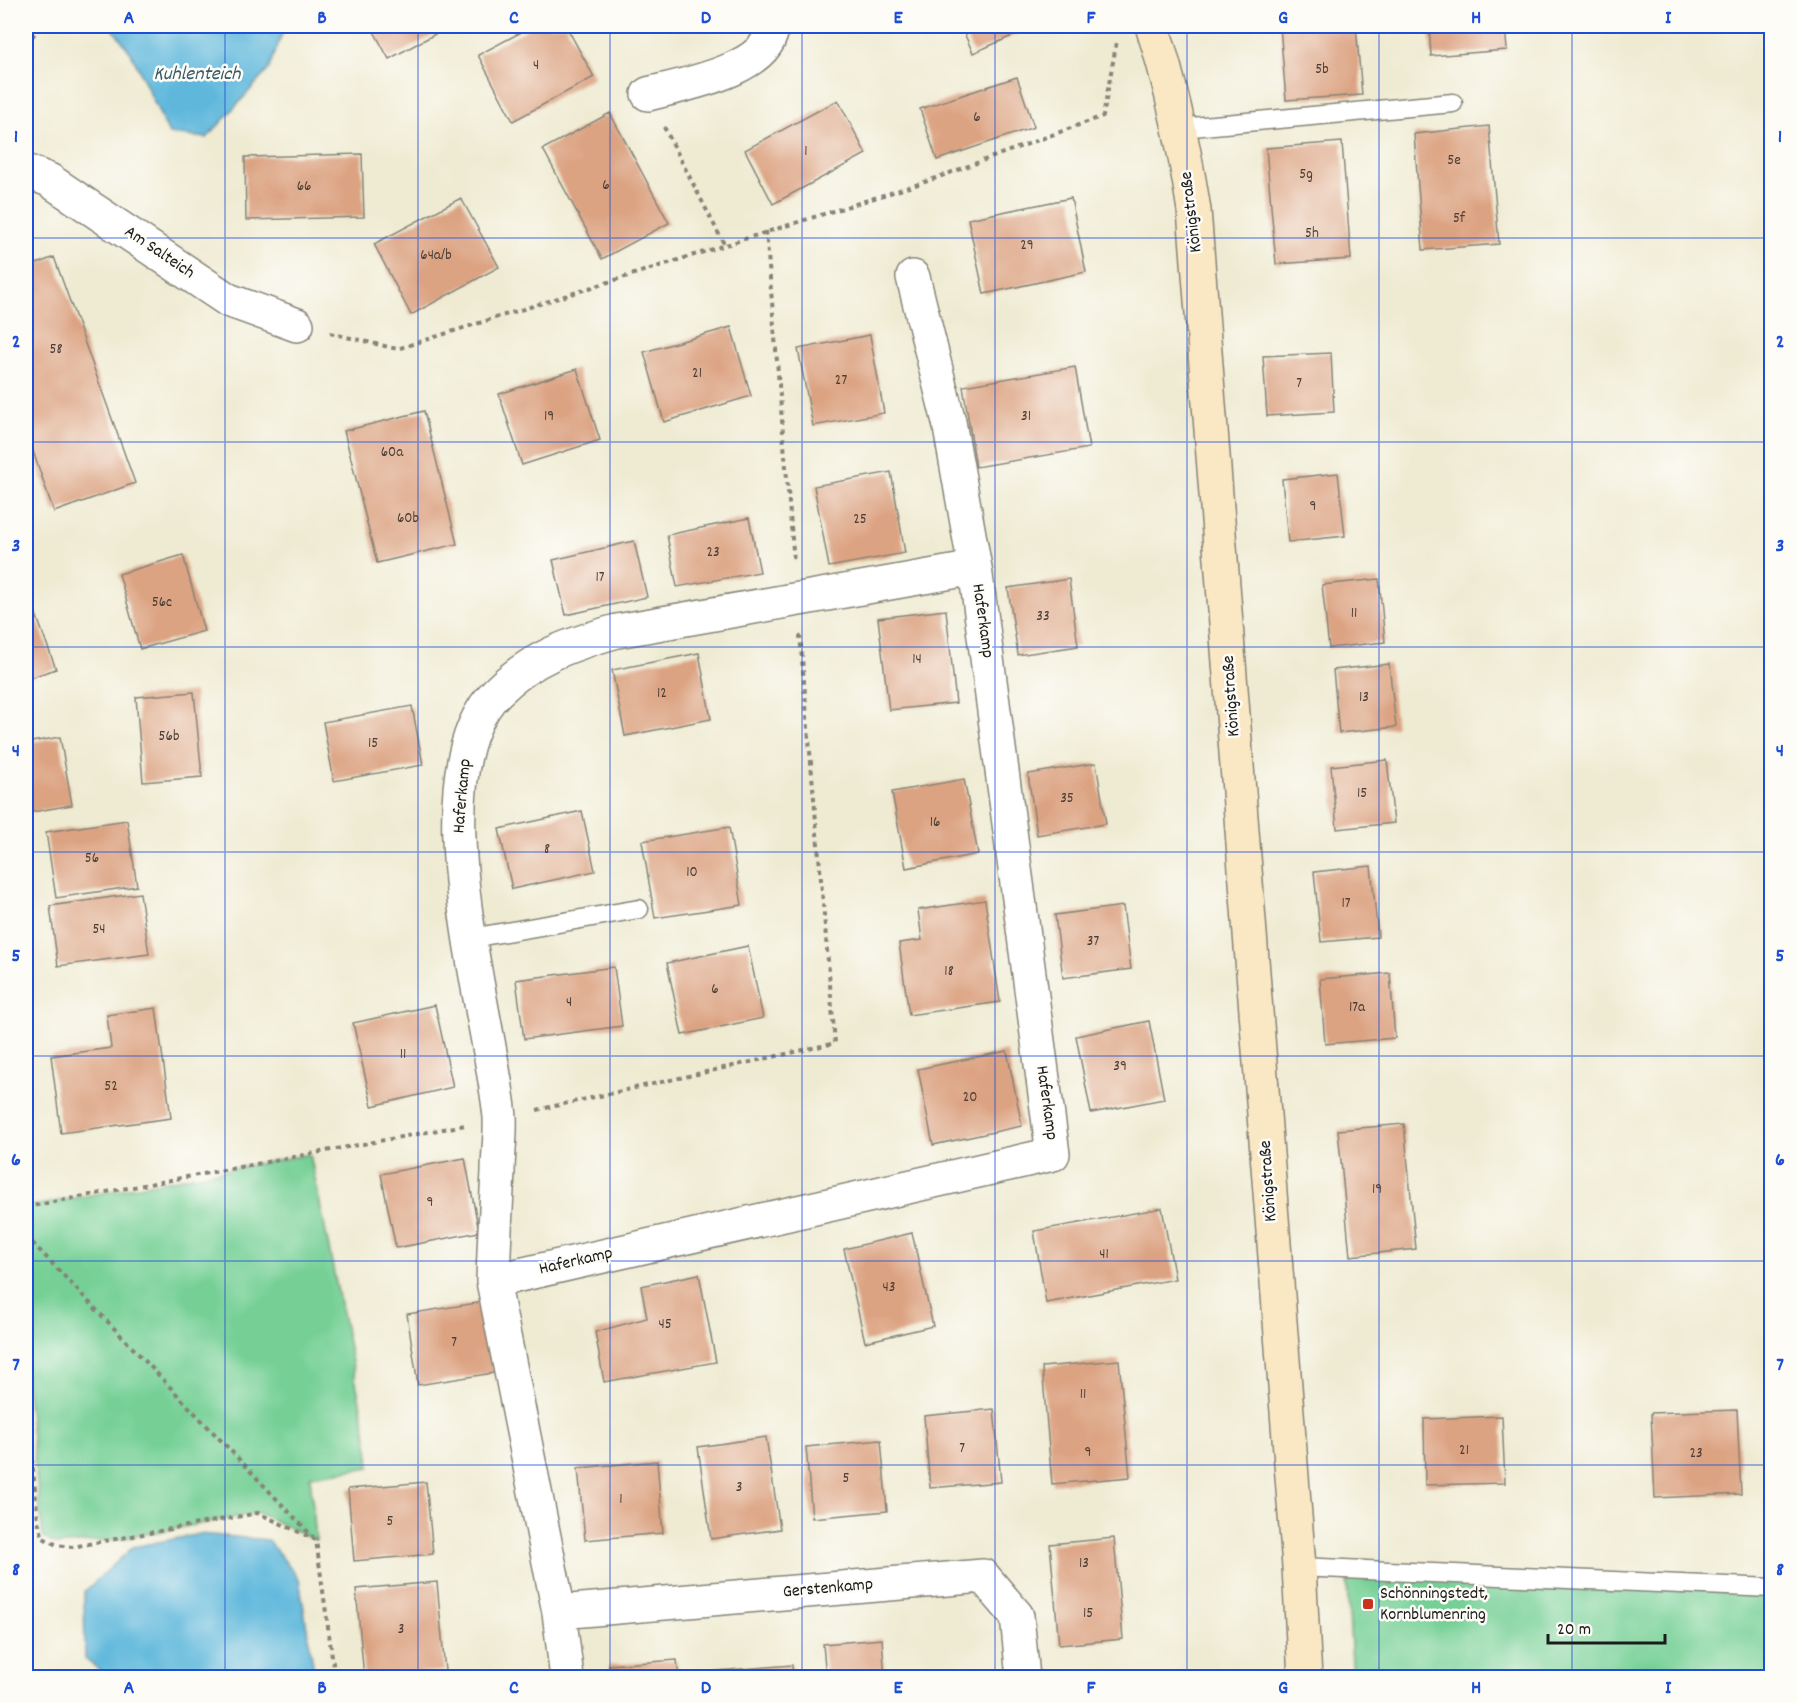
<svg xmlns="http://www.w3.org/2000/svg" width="1797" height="1703" font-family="Dekko,sans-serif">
  <rect width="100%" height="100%" fill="#fdfcf7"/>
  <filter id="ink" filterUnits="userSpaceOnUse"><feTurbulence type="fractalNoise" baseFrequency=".0167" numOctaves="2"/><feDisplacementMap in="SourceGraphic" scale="12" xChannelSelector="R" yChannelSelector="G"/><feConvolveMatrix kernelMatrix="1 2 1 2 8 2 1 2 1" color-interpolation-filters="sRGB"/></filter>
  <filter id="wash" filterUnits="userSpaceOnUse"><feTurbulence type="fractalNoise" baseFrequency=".008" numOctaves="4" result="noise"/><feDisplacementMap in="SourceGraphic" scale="24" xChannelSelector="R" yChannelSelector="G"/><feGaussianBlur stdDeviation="1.35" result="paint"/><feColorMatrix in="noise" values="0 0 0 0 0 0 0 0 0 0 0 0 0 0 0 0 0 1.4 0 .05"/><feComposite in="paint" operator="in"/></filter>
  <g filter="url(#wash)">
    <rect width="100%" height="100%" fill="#efebd3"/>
    <path fill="#76d096" stroke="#497659" stroke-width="1.5" d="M310 1154 367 1437 370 1467 310 1476 316 1540 258 1513 120 1539 57 1545 43 1538 26 1382V1207Z
      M1346 1569 1771 1588V1677H1353Z"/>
    <path fill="#5fb8dc" stroke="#3e6a7c" stroke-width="1.5" d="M111 26H285L269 69 207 138 169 134 131 53Z
      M200 1534 268 1540 299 1579 315 1677H109L85 1659 84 1592 133 1547Z"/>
    <g id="blocks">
      <path fill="#dca382" d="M371 26H450L389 59Z
        M533 26H566L594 77 513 121 478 55Z
        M961 26H1014L1017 34 973 53Z
        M1280 26H1356L1362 95 1286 100Z
        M1429 26H1505L1507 50 1431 56Z
        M1017 77 1034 127 937 160 920 109Z
        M838 100 866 154 773 204 745 150Z
        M610 113 669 223 602 259 543 149Z
        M1489 126 1499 244 1423 250 1414 134Z
        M1342 142 1351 259 1276 264 1266 148Z
        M362 154 364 217 246 220 245 157Z
        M461 198 499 267 411 315 374 244Z
        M1071 198 1086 272 984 294 968 219Z
        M54 257 135 483 54 512 26 431V268Z
        M731 327 751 396 664 422 644 352Z
        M870 335 884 413 813 426 798 349Z
        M1331 353 1334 412 1267 416 1263 356Z
        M1075 367 1089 448 976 467 963 386Z
        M577 369 600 440 522 465 499 394Z
        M424 411 457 544 377 563 344 431Z
        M891 472 905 553 829 567 814 486Z
        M1338 473 1345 536 1288 542 1282 479Z
        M749 518 760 572 677 587 667 535Z
        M634 541 647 597 566 615 553 560Z
        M183 555 204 631 140 649 119 574Z
        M1069 579 1078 646 1018 655 1008 588Z
        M1379 579 1385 642 1329 648 1322 585Z
        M34 609 56 669 26 679V612Z
        M946 610 956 703 889 710 878 618Z
        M699 653 711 719 625 736 612 670Z
        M1389 664 1396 727 1339 733 1333 670Z
        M194 692 202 777 143 782 136 697Z
        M412 706 423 765 334 781 323 722Z
        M60 737 72 805 26 813V743Z
        M1387 760 1394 823 1337 829 1331 766Z
        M1096 763 1106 824 1037 835 1028 774Z
        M964 779 978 854 906 868 892 792Z
        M582 811 595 871 512 889 499 829Z
        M127 820 137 886 56 898 46 832Z
        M729 827 742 905 655 918 642 841Z
        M1371 866 1378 937 1321 942 1314 872Z
        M140 893 149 954 58 966 50 906Z
        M985 900 1000 1002 909 1015 899 943 922 940 918 910Z
        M1123 906 1131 969 1063 978 1055 915Z
        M748 946 763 1018 682 1035 667 963Z
        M614 967 622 1026 524 1039 516 980Z
        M1390 973 1395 1038 1325 1044 1320 979Z
        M435 1005 453 1087 372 1106 353 1023Z
        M156 1008 171 1118 61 1133 51 1056 111 1048 107 1015Z
        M1149 1021 1164 1099 1091 1113 1076 1036Z
        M1007 1051 1022 1126 933 1145 918 1069Z
        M1404 1124 1416 1249 1350 1256 1338 1130Z
        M465 1158 479 1232 396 1248 381 1174Z
        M1162 1208 1175 1279 1046 1303 1034 1231Z
        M912 1233 933 1326 865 1342 844 1249Z
        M699 1274 716 1362 604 1382 595 1332 647 1318 641 1286Z
        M489 1301 500 1372 418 1385 407 1314Z
        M1119 1360 1130 1477 1052 1484 1042 1367Z
        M994 1409 1001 1482 930 1488 924 1416Z
        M1737 1410 1741 1494 1655 1498 1651 1413Z
        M1502 1416 1505 1483 1425 1485 1424 1419Z
        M766 1437 780 1529 711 1539 698 1447Z
        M881 1440 887 1511 812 1518 806 1447Z
        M657 1461 663 1533 585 1540 578 1468Z
        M426 1482 433 1554 354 1561 348 1489Z
        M1114 1538 1123 1639 1059 1645 1050 1544Z
        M437 1582 445 1671 364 1678 356 1589Z
        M882 1639 885 1678H826L823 1644Z
        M677 1660 679 1678H610L609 1665Z
        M792 1665 793 1678H716L715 1671Z"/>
    </g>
  </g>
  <g filter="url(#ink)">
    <use href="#blocks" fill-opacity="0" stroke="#868478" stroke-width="1.5"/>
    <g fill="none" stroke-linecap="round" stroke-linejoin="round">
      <g stroke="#868478" stroke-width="21">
        <path id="service" d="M1181 128 1453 103
          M471 938 639 909
          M1299 1567 1772 1588"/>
      </g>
      <g stroke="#868478" stroke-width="36">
        <path id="minor" d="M648 94C682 85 771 70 772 26
          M26 171 49 180 228 300 297 325
          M913 277 949 422 975 568
          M975 568 1053 1154 493 1281C494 1244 496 1208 498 1172 498 1154 501 1135 500 1117 490 1012 414 774 497 692 532 657 571 644 617 631Z
          M493 1281 559 1612 567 1678
          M559 1612 983 1576 1017 1616 1023 1678"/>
      </g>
      <g stroke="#868478" stroke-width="36">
        <path id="secondary" d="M1152 26C1172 87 1184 146 1194 210L1299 1567 1305 1678"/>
      </g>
      <path stroke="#868478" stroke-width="4" stroke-dasharray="4.5 4.5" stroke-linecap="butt" d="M26 44 41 26
        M664 127 724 244
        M766 231 794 562
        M330 333 397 349 928 181 1103 116 1117 40
        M537 1110 835 1043 800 635
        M26 1207 465 1125
        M26 1236 313 1537
        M26 1396 38 1521 43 1538 57 1545 72 1547 258 1513 316 1540 335 1678"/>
      <use href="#service" stroke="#fff" stroke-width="18"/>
      <use href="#minor" stroke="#fff" stroke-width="33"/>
      <use href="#secondary" stroke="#fae7c3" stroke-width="33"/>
    </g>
  </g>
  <path fill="none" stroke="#1d4ed8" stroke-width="1.5" stroke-opacity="0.55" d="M225 26V1678M418 26V1678M610 26V1678M802 26V1678M995 26V1678M1187 26V1678M1379 26V1678M1572 26V1678M26 238H1772M26 442H1772M26 647H1772M26 852H1772M26 1056H1772M26 1261H1772M26 1465H1772"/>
  <rect fill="#c8321e" stroke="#fdfcf7" stroke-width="2" x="1362" y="1598" width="12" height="12" rx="3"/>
  <g text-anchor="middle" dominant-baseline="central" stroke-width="5" stroke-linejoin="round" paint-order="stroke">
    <g font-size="15" fill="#4c3e36">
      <text x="536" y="66">4</text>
      <text x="1322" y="70">5b</text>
      <text x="977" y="118">6</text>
      <text x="806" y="152">1</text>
      <text x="1454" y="161">5e</text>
      <text x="1306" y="175">5g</text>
      <text x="606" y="186">6</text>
      <text x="304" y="187">66</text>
      <text x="1459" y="219">5f</text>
      <text x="1312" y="234">5h</text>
      <text x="1027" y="246">29</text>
      <text x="436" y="256">64a/b</text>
      <text x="56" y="350">58</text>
      <text x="697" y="374">21</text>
      <text x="841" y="381">27</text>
      <text x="1299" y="384">7</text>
      <text x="549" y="417">19</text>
      <text x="1026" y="417">31</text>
      <text x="392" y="453">60a</text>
      <text x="1313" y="507">9</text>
      <text x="408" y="519">60b</text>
      <text x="860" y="520">25</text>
      <text x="713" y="553">23</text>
      <text x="600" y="578">17</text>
      <text x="162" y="603">56c</text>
      <text x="1354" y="614">11</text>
      <text x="1043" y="617">33</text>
      <text x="917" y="660">14</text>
      <text x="662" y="694">12</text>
      <text x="1364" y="698">13</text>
      <text x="169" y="737">56b</text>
      <text x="373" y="744">15</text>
      <text x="1362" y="794">15</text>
      <text x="1067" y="799">35</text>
      <text x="935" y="823">16</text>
      <text x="547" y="850">8</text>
      <text x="92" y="859">56</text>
      <text x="692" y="873">10</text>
      <text x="1346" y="904">17</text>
      <text x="99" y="930">54</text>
      <text x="1093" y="942">37</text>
      <text x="949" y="972">18</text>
      <text x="715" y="990">6</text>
      <text x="569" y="1003">4</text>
      <text x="1357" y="1008">17a</text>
      <text x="403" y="1055">11</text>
      <text x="1120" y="1067">39</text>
      <text x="111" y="1087">52</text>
      <text x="970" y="1098">20</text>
      <text x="1377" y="1190">19</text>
      <text x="430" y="1203">9</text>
      <text x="1104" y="1255">41</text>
      <text x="889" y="1288">43</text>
      <text x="665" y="1325">45</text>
      <text x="454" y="1343">7</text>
      <text x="1083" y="1395">11</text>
      <text x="962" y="1449">7</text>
      <text x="1464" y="1451">21</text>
      <text x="1088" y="1453">9</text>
      <text x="1696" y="1454">23</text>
      <text x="846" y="1479">5</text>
      <text x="739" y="1488">3</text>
      <text x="621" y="1500">1</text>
      <text x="390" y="1522">5</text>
      <text x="1084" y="1564">13</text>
      <text x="1088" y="1614">15</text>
      <text x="401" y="1630">3</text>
    </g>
    <g font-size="18" fill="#1c1c1c" stroke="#fdfcf7">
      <text transform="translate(1192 212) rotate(-97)">Königstraße</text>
      <text transform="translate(159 253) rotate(34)">Am Salteich</text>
      <text transform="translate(982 621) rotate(82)">Haferkamp</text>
      <text transform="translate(1232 696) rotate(-94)">Königstraße</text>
      <text transform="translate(463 796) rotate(-85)">Haferkamp</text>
      <text transform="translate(1046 1103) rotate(82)">Haferkamp</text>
      <text transform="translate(1269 1181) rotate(-94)">Königstraße</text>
      <text transform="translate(576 1262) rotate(-13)">Haferkamp</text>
      <text transform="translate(828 1589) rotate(-5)">Gerstenkamp</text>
    </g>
    <g font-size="18" fill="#1c1c1c" stroke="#fdfcf7" text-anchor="start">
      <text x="1380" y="1594">Schönningstedt,<tspan x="1380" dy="21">Kornblumenring</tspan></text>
    </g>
    <g font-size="20" font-style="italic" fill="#375a69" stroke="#fdfcf7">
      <text x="197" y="75">Kuhlenteich</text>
    </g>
  </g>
  <rect width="1797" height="1703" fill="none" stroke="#fdfcf7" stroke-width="66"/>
  <path d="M1548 1634v9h117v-9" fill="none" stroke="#1c1c1c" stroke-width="3"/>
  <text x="1557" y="1634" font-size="18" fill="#1c1c1c" stroke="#fdfcf7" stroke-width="4.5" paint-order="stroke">20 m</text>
  <rect x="33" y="33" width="1731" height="1637" fill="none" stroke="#1d4ed8" stroke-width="2"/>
  <g font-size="20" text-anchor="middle" font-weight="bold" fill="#1d4ed8">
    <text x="129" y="23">A</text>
    <text x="322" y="23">B</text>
    <text x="514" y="23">C</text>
    <text x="706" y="23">D</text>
    <text x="898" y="23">E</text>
    <text x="1091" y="23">F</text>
    <text x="1283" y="23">G</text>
    <text x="1476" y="23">H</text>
    <text x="1668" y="23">I</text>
    <text x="16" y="142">1</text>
    <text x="1780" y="142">1</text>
    <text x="16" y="347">2</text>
    <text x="1780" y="347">2</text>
    <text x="16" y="551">3</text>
    <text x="1780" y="551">3</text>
    <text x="16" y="756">4</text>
    <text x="1780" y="756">4</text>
    <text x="16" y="961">5</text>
    <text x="1780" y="961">5</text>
    <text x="16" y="1165">6</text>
    <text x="1780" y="1165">6</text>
    <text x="16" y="1370">7</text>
    <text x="1780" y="1370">7</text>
    <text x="16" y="1575">8</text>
    <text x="1780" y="1575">8</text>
    <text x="129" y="1693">A</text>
    <text x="322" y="1693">B</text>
    <text x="514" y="1693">C</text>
    <text x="706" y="1693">D</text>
    <text x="898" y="1693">E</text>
    <text x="1091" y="1693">F</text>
    <text x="1283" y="1693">G</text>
    <text x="1476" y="1693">H</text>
    <text x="1668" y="1693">I</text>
  </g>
</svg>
